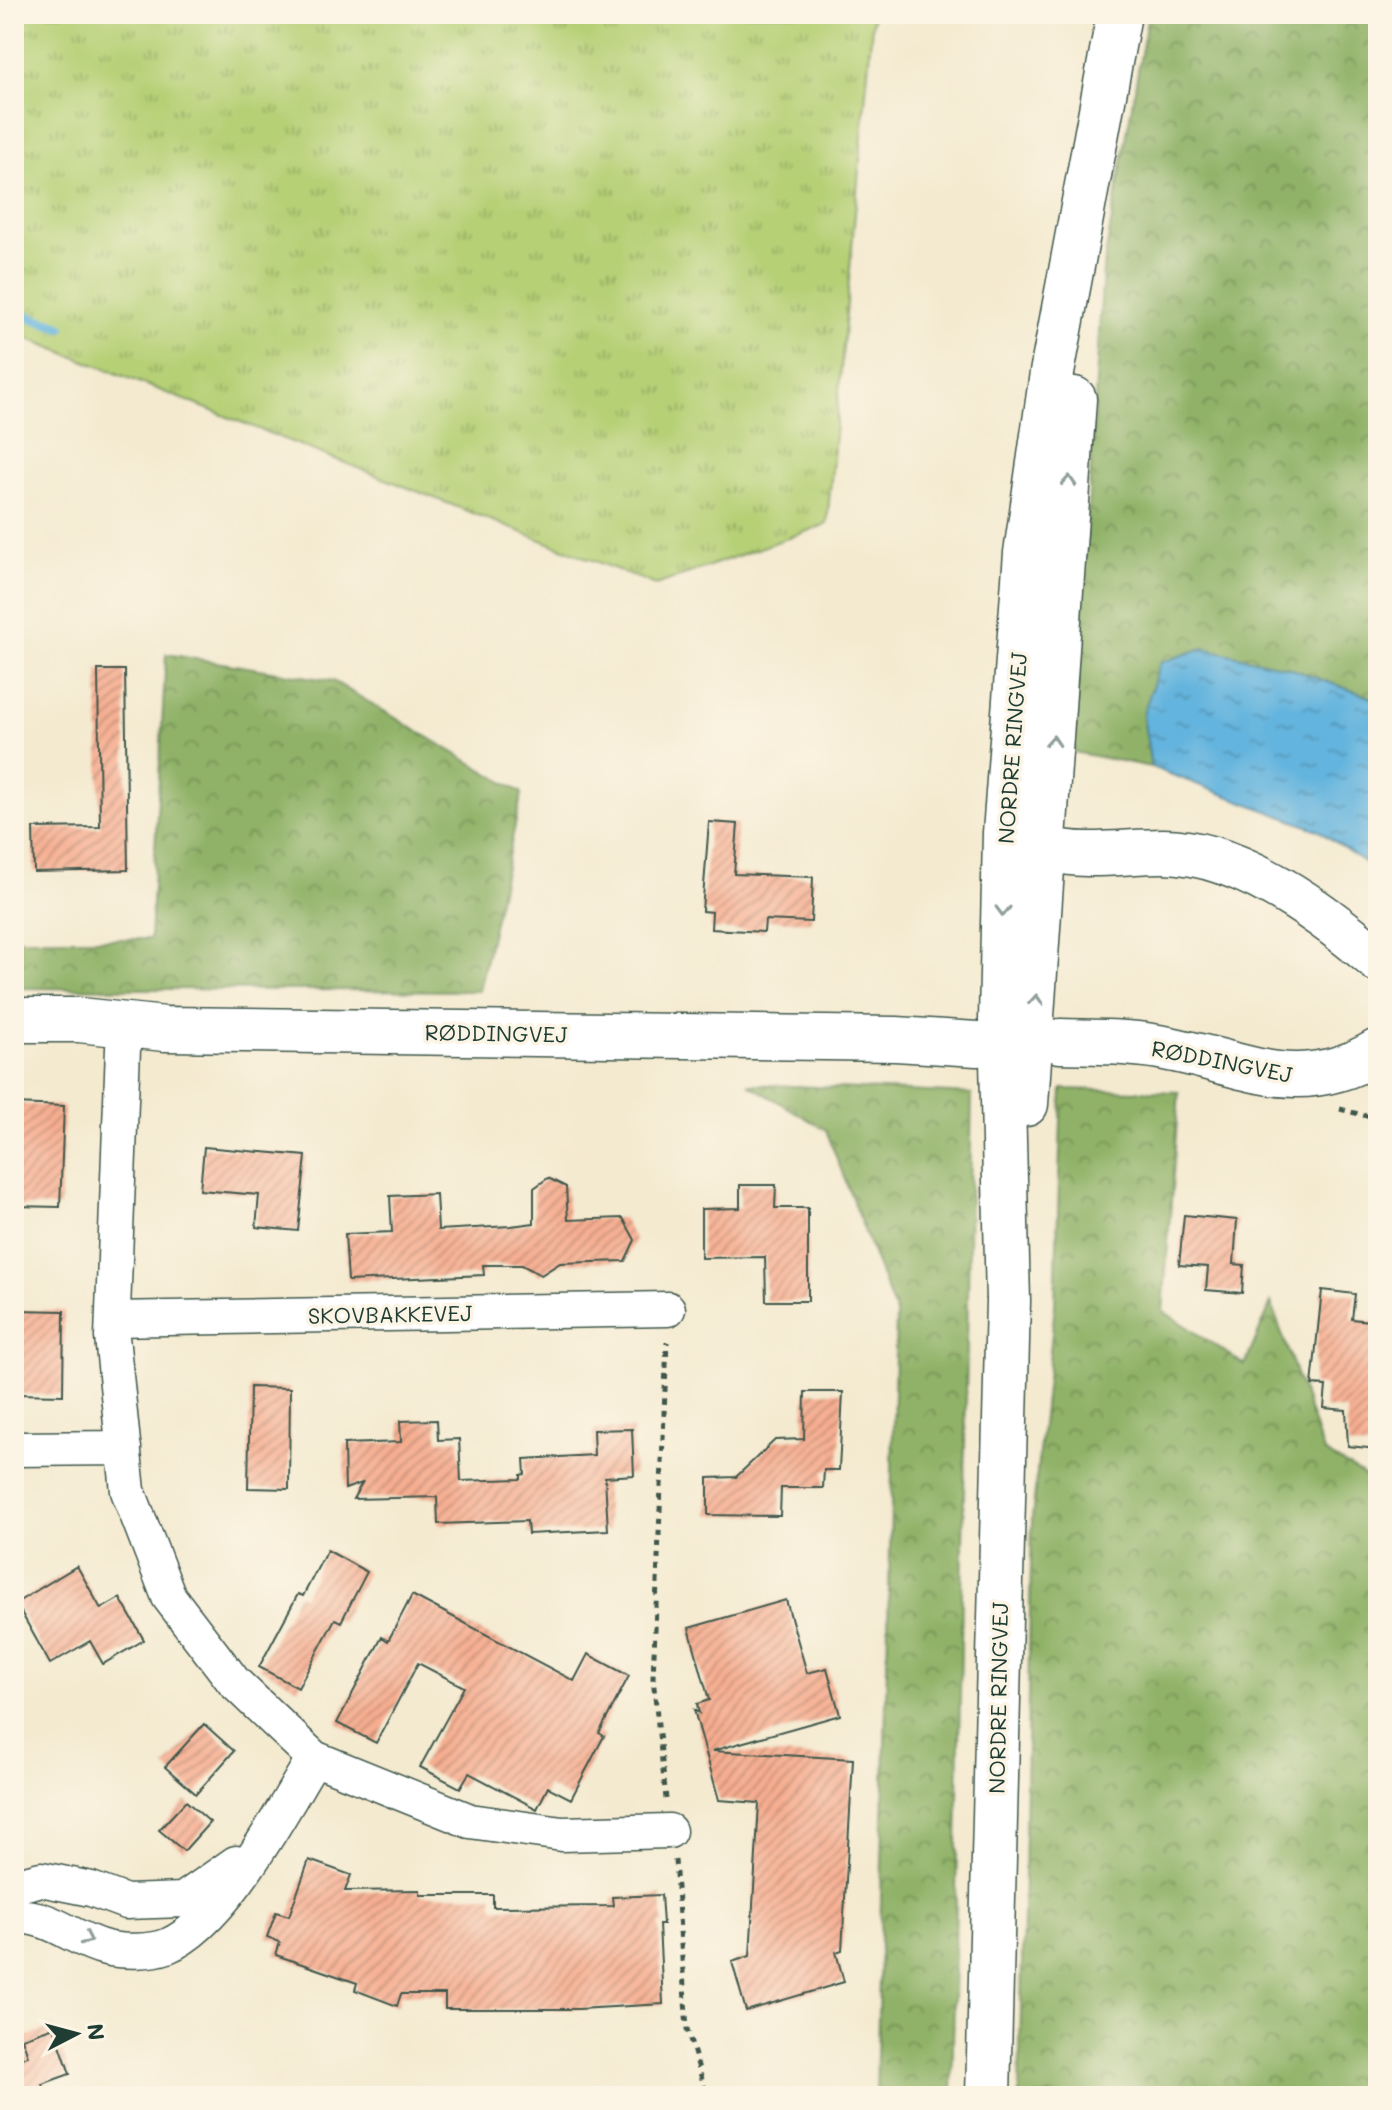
<svg xmlns="http://www.w3.org/2000/svg" width="1392" height="2110" font-family="Mali,sans-serif">
  <defs>
    <pattern id="grass-tufts" width="24" height="20" patternUnits="userSpaceOnUse" patternTransform="scale(2)"><rect width="24" height="20" fill="#b6d076"/><path d="M3 7l-1-3M5 7V3M7 7l1-3M15 17l-1-3M17 17v-4M19 17l1-3" fill="none" stroke="#93aa62"/></pattern>
    <pattern id="forest-crowns" width="20" height="18" patternUnits="userSpaceOnUse" patternTransform="scale(2)"><rect width="20" height="18" fill="#90b267"/><path d="M2 6a3 3 0 1 1 6 0M12 15a3 3 0 1 1 6 0" fill="none" stroke="#759256"/></pattern>
    <pattern id="water-ripples" width="26" height="14" patternUnits="userSpaceOnUse" patternTransform="scale(2)"><rect width="26" height="14" fill="#64b4de"/><path d="M2 4q2-2 4 0t4 0M15 11q2-2 4 0t4 0" fill="none" stroke="#5294b5"/></pattern>
    <pattern id="building-hatch" width="6" height="6" patternUnits="userSpaceOnUse" patternTransform="scale(2)"><rect width="6" height="6" fill="#f6ad90"/><path d="M-1 1l2-2M0 6l6-6M5 7l2-2" fill="none" stroke="#c78e76"/></pattern>
  </defs>
  <rect width="100%" height="100%" fill="#fcf5e5"/>
  <filter id="ink" filterUnits="userSpaceOnUse"><feTurbulence type="fractalNoise" baseFrequency=".0125" numOctaves="2"/><feDisplacementMap in="SourceGraphic" scale="16" xChannelSelector="R" yChannelSelector="G"/><feConvolveMatrix kernelMatrix="1 2 1 2 8 2 1 2 1" color-interpolation-filters="sRGB"/></filter>
  <filter id="wash" filterUnits="userSpaceOnUse"><feTurbulence type="fractalNoise" baseFrequency=".006" numOctaves="4" result="noise"/><feDisplacementMap in="SourceGraphic" scale="32" xChannelSelector="R" yChannelSelector="G"/><feGaussianBlur stdDeviation="1.8" result="paint"/><feColorMatrix in="noise" values="0 0 0 0 0 0 0 0 0 0 0 0 0 0 0 0 0 1.4 0 .05"/><feComposite in="paint" operator="in"/></filter>
  <g filter="url(#wash)">
    <rect width="100%" height="100%" fill="#f4ead0"/>
    <path fill="url(#grass-tufts)" stroke="#6a8655" stroke-width="2" d="M14 14H873L827 524 656 585 14 333Z"/>
    <path fill="url(#forest-crowns)" stroke="#58784e" stroke-width="2" d="M1148 14H1378V700L1289 668 1143 715 1151 767 1073 752 1103 269Z
      M166 654 333 681 522 793 479 991 14 988V939H150Z
      M748 1084 972 1094 952 2096H876L896 1314 826 1130Z
      M1062 1089 1179 1092 1163 1311 1245 1365 1271 1303 1324 1452 1378 1484V2096H1019L1032 1518 1055 1305Z"/>
    <path fill="url(#water-ripples)" stroke="#427889" stroke-width="2" d="M1203 648 1289 668 1378 700V872L1318 830 1151 767 1143 715 1160 663Z"/>
    <g fill="none" stroke-linecap="round" stroke-linejoin="round">
      <path stroke="#64b4de" stroke-width="10" d="M14 312 61 327"/>
    </g>
    <g id="blocks">
      <path fill="url(#building-hatch)" d="M98 670H125L128 870 34 872 33 828 100 827Z
        M709 822 738 824 734 874 813 877 811 922 765 920 764 932 711 929 712 912 702 911Z
        M14 1104 64 1106 60 1207 14 1206Z
        M204 1147 306 1156 298 1231 256 1227 259 1195 200 1190Z
        M548 1178 566 1187 568 1220 623 1218 635 1240 625 1261 560 1263 541 1275 522 1265H483L484 1275 348 1281 345 1234 392 1232 390 1196 436 1194 438 1230 511 1226 534 1223V1188Z
        M740 1185H776L775 1208H808V1301H766L765 1257 701 1258V1209L740 1208Z
        M1184 1215 1237 1220 1234 1264 1244 1265 1242 1293 1206 1290 1208 1267 1179 1265Z
        M1322 1290 1355 1294 1352 1319 1378 1322V1449L1348 1446 1346 1410 1324 1408 1326 1386 1312 1385Z
        M15 1310 64 1311 63 1395 14 1394Z
        M250 1387 290 1388 289 1489 248 1488Z
        M805 1392H843L839 1470H824L823 1488H781L780 1516 708 1515V1478L736 1477 775 1440 804 1439Z
        M437 1420 438 1440 459 1439 461 1481 521 1479V1475L525 1474 524 1459 594 1455 593 1430 632 1429 634 1475 605 1477 608 1530 528 1534 527 1521 438 1524 437 1497 353 1499 362 1483 345 1489 344 1444 401 1442 400 1421Z
        M327 1550 367 1572 341 1622 335 1619 298 1688 259 1667 298 1594 303 1596Z
        M77 1566 101 1609 120 1598 144 1640 103 1664 90 1641 50 1664 16 1603Z
        M412 1595 574 1681 588 1654 629 1676 599 1733 604 1736 571 1799 548 1787 537 1809 469 1773 460 1788 420 1767 464 1687 418 1663 376 1743 337 1723 382 1637 388 1641Z
        M786 1600 807 1673 827 1668 840 1715 712 1751 853 1759 842 1950 836 1952 844 1982 746 2011 732 1962 750 1956 759 1803 719 1800 694 1710 699 1713 697 1704 709 1700 689 1628Z
        M204 1724 234 1751 196 1794 165 1767Z
        M186 1801 210 1822 184 1851 159 1830Z
        M309 1860 351 1875 345 1891 420 1890V1895H493V1907L613 1906 612 1897 661 1895 663 1924H659L663 2004 579 2009H445V1994H401L397 2006 355 1990 357 1983 276 1955 280 1942 267 1937 276 1912 289 1916Z
        M54 2027 70 2074 42 2084 46 2096H14V2061L28 2056 22 2038Z"/>
    </g>
  </g>
  <g filter="url(#ink)">
    <use href="#blocks" fill-opacity="0" stroke="#3f574b" stroke-width="2"/>
    <g fill="none" stroke-linecap="round" stroke-linejoin="round">
      <g stroke="#3f574b" stroke-width="37">
        <path id="street" d="M131 1026 123 1048 112 1337 128 1491 169 1597 234 1682 314 1758 470 1821 562 1834 669 1831
          M113 1319 668 1309
          M14 1449 124 1448
          M14 1886 41 1879 91 1889 126 1902 183 1900 236 1863
          M14 1917C50 1914 73 1940 106 1948 123 1952 151 1952 167 1946 225 1922 282 1810 314 1758"/>
      </g>
      <g stroke="#3f574b" stroke-width="47">
        <path id="secondary" d="M1007 834C1020 839 1033 846 1047 849 1085 859 1125 851 1163 851 1240 851 1323 913 1378 960
          M14 1020H79L165 1029 896 1039 977 1044
          M1060 1041C1093 1042 1127 1041 1159 1047 1242 1061 1296 1100 1378 1051"/>
      </g>
      <g stroke="#3f574b" stroke-width="47">
        <path id="primary" d="M1026 1104 1074 399
          M988 2096 1008 1301 1001 1020 1005 833 1026 553 1052 373 1119 14"/>
      </g>
      <path stroke="#3f574b" stroke-width="5" stroke-dasharray="6 6" stroke-linecap="butt" d="M1340 1109 1378 1119
        M666 1799 653 1678 667 1342
        M675 1860 687 2029 707 2096"/>
      <use href="#street" stroke="#fff" stroke-width="34"/>
      <use href="#secondary" stroke="#fff" stroke-width="44"/>
      <use href="#primary" stroke="#fff" stroke-width="44"/>
    </g>
    <defs><path id="oneway-chevron" d="M-2-3.5L2.5 0L-2 3.5" fill="none" stroke-width="1.6" stroke-linecap="round" stroke-linejoin="round" transform="scale(2)"/></defs>
    <g stroke="#8f9e9a">
      <use href="#oneway-chevron" transform="translate(1069 481) rotate(-86)"/>
      <use href="#oneway-chevron" transform="translate(1053 741) rotate(-86)"/>
      <use href="#oneway-chevron" transform="translate(1003 911) rotate(91)"/>
      <use href="#oneway-chevron" transform="translate(1036 1000) rotate(-86)"/>
      <use href="#oneway-chevron" transform="translate(87 1939) rotate(25)"/>
    </g>
  </g>
  <g text-anchor="middle" dominant-baseline="central" stroke-width="7" stroke-linejoin="round" paint-order="stroke">
    <g font-size="22" fill="#1f3d34" stroke="#fcf5e5">
      <text transform="translate(1012 748) rotate(-86)">NORDRE RINGVEJ</text>
      <text transform="translate(496 1033) rotate(1)">RØDDINGVEJ</text>
      <text transform="translate(1222 1061) rotate(11)">RØDDINGVEJ</text>
      <text transform="translate(390 1314) rotate(-1)">SKOVBAKKEVEJ</text>
      <text transform="translate(998 1698) rotate(-89)">NORDRE RINGVEJ</text>
    </g>
  </g>
  <rect width="1392" height="2110" fill="none" stroke="#fcf5e5" stroke-width="48"/>
  <g transform="translate(76 2034) rotate(84)" stroke="#fcf5e5" stroke-width="6" paint-order="stroke">
  <path d="M0-6L14 30L0 20L-14 30Z" fill="#1f3d34"/>
  <text y="-12" font-size="22" font-weight="bold" text-anchor="middle" fill="#1f3d34">N</text>
  </g>
</svg>
